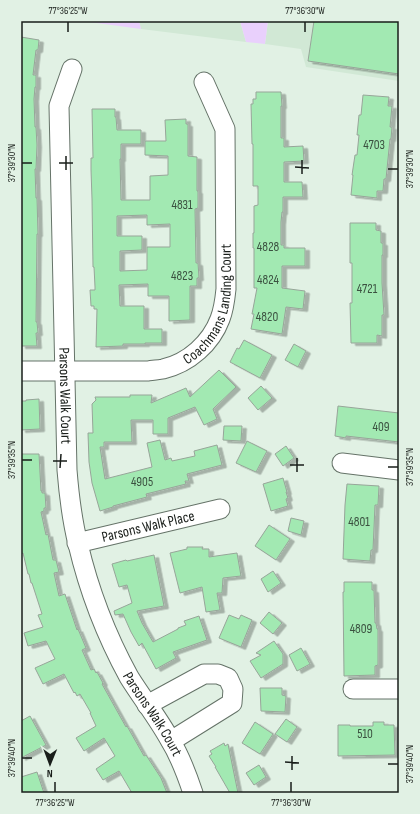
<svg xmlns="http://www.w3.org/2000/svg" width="420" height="814" font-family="'Sofia Sans Condensed',sans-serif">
  <defs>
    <filter id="shadow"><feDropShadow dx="4.5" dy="2.5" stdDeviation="0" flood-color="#0004"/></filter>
  </defs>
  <rect width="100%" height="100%" fill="#e1f1e4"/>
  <path fill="#d1e8d5" d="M139 21H240L246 42 141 29Z
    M268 21H399V81L306 67 301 49 265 44Z"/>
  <path fill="#e9d0fc" d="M82 21H139L141 29Z
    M240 21H268L265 44 246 42Z"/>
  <path fill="#a2e9b2" stroke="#97a599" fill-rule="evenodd" filter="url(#shadow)" d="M314 21H399V74L308 61Z
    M21 37 39 40 38 50H36L33 75H36V87H35L34 99 35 127H36L37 145 36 169H35L36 198H37L38 234H37L36 322H37L38 333H36L37 346H21Z
    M256 92H281L282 106H281V138H284V147L303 146 304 161 284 162V182H302L303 197H283V212H282L281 222V245H284V248H305V266H282V288L305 291 303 309 286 307 282 334 251 329 254 314H252L257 288H254V248H253V233H254V206L258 205V186H253V144H252L251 104H253V99H256Z
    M363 95 389 97 388 106H392L390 127H392L391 139H390L386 179H384L383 191H377V198L351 195 353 175H352L355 155H357L359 135H357L359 115H361Z
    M92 109H115V117H116L117 130H141V144H121V159H120L121 200H150V176L168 175V156L145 155V141H166L165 120 186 119V124H188V156L197 157V191H198V208L195 209 196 263H198L199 278H197V286H190V320L169 321V296H148V284L119 285 120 306H144V329H162V343H145V344H123V346L96 347 97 309H94V306H91L90 290H95V287L94 267H93L92 199 91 170V158H93ZM147 215V225L170 224V247H147V270L120 271V251L142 250V236H117V216Z
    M350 223H376V230L381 231V243H383V255H382V283L384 315H382V336L377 335V343H351L350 303H352V263H350Z
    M244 340 272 355 260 378 230 362 237 348 239 349Z
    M294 344 306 351 298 367 285 360Z
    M219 370 236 387 213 409 217 419 204 425 195 407 168 418V434H153V420H131L132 442H104V447H100L105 479 152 467 147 443 160 440 165 460 171 458 172 461 195 456 194 451 217 445 222 465 187 474 189 481H185L186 484 146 494 147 497 113 506V507L100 511 92 483 89 462 88 433H93L92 404 96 400 95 397H130V395H152L151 403 186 388 190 397Z
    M261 386 272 398 258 410 248 398Z
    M39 399 40 429 21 430V401H26V400Z
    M338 406 399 413V442L346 436V438L335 436Z
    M224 426H242L241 441 223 440Z
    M247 441 267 451 256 472 236 463Z
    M286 446 294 458 283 466 275 454Z
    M21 454H39L41 491H42V493H45L46 508H44V511L41 512 46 535 48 534 53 560H56L59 572 54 573 59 596 65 594 77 630 78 629 86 648 82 650 91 670 94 669 96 673 97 672 103 683 102 684 126 727 127 726 144 756 146 755 161 778 167 793H132L119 771 103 780 96 769 115 756 104 738 84 751 76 738 96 726 90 713H91L80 694 77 696 75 692 74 693 64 674 43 684 35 668 55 659 46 641 28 646 24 633 43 627 38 615 42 614 32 583H31L29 574H28L23 553 21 554Z
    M283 478 287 492H286L288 498 286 499 288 506 271 511 263 484Z
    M347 484 379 486 378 505H375L373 550H371L370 561 343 559 345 505Z
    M291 518 304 521 301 535 288 531Z
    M269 525 290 539 276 560 255 546Z
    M187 547H203L202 549H209V557L237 553 241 576 223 578 222 593H217L220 610 206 612 202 587 180 593 170 553 187 549Z
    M154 555 164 606 137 611 142 623 153 642 178 629V628L186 625 184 621 199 616 207 640 173 652 176 658 156 669 142 643 139 646 131 632 123 614 115 615 114 611 132 603 127 585 119 587 112 564 126 560 127 561Z
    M273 571 281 583 268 592 261 579Z
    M344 582H372V590H374L375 623H376L377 629H378V665L375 666V675L344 676 343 592H344Z
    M269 612 282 623 273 634 260 623Z
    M229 615 239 619 241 615 252 620 241 647 219 638Z
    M274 641 283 654V664L261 678 250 661 261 655 256 653Z
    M301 648 310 664 297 671 289 655Z
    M260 688H282V695L286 696 285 712 261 711Z
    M30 716 46 745 21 758V721Z
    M286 719 297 727 287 742 275 734Z
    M255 722 273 734 260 754 242 743Z
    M373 722H384V725H394L395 755 338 756V725H350V726H373Z
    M224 743 225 746 228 744 238 793H230L215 767H216L209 756 212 754 210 751Z
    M259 765 266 777 254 785 246 773Z
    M37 772 44 793H23L21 788V777Z"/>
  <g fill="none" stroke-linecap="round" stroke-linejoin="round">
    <g stroke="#657368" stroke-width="21">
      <g id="minor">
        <path id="s1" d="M72 69 59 106 67 470C69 495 72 520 78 544 89 591 106 635 129 677 142 698 158 718 170 740 180 756 187 775 193 793"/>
        <path id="s2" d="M21 371H148C153 370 158 370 163 369 189 363 211 343 220 319 224 309 225 299 226 289L225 129 204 82"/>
        <path d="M342 463 399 470"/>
        <path id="s3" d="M77 543 220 509"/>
        <path d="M353 689H399"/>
        <path d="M147 705 204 674H218L228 678 233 689 232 703 171 741"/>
      </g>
    </g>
    <use href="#minor" stroke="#fff" stroke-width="19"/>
  </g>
  <path fill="none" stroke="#191e1a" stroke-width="1.5" d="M68 32V22M305 32V22M22 163H32M59 163H73M295 167 309 168M388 169H398M66 170V156M302 174V160M22 460H32M53 461H67M290 465H304M388 467H398M60 468 61 454M297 472V458M22 758H32M285 762 299 763M388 764H398M292 770V756M55 792V782M291 792V782"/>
  <g text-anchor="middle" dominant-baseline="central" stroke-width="3" stroke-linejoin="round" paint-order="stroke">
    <g font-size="13" fill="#3b5140">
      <text x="374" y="145">4703</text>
      <text x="182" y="205">4831</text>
      <text x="268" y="247">4828</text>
      <text x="182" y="276">4823</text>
      <text x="268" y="280">4824</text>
      <text x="367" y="289">4721</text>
      <text x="267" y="317">4820</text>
      <text x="381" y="427">409</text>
      <text x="142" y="482">4905</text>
      <text x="359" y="522">4801</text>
      <text x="361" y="629">4809</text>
      <text x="365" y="734">510</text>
    </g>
    <g font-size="15" fill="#191e1a" stroke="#e1f1e4">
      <text stroke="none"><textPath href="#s2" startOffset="231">Coachmans Landing Court</textPath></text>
      <text stroke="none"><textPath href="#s1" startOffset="329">Parsons Walk Court</textPath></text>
      <text stroke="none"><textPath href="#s3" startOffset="73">Parsons Walk Place</textPath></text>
      <text stroke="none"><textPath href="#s1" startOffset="665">Parsons Walk Court</textPath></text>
    </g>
  </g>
  <rect width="420" height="814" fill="none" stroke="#e1f1e4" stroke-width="44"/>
  <g transform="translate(50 764) rotate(181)" stroke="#e1f1e4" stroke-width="3" paint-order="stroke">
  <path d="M0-3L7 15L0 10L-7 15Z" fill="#191e1a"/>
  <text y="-6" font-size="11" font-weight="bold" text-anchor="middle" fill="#191e1a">N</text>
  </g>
  <rect x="22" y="22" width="376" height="770" fill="none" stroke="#191e1a" stroke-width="1.5"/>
  <g font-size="10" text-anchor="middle" fill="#191e1a">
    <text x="68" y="14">77°36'25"W</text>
    <text x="305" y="14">77°36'30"W</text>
    <text transform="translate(11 163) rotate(-90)" y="4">37°39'30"N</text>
    <text transform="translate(409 169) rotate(-90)" y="4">37°39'30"N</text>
    <text transform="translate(11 460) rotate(-90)" y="4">37°39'35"N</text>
    <text transform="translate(409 467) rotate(-90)" y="4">37°39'35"N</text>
    <text transform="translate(11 758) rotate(-90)" y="4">37°39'40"N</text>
    <text transform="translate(409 764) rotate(-90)" y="4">37°39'40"N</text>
    <text x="55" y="806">77°36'25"W</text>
    <text x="291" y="806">77°36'30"W</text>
  </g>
</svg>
